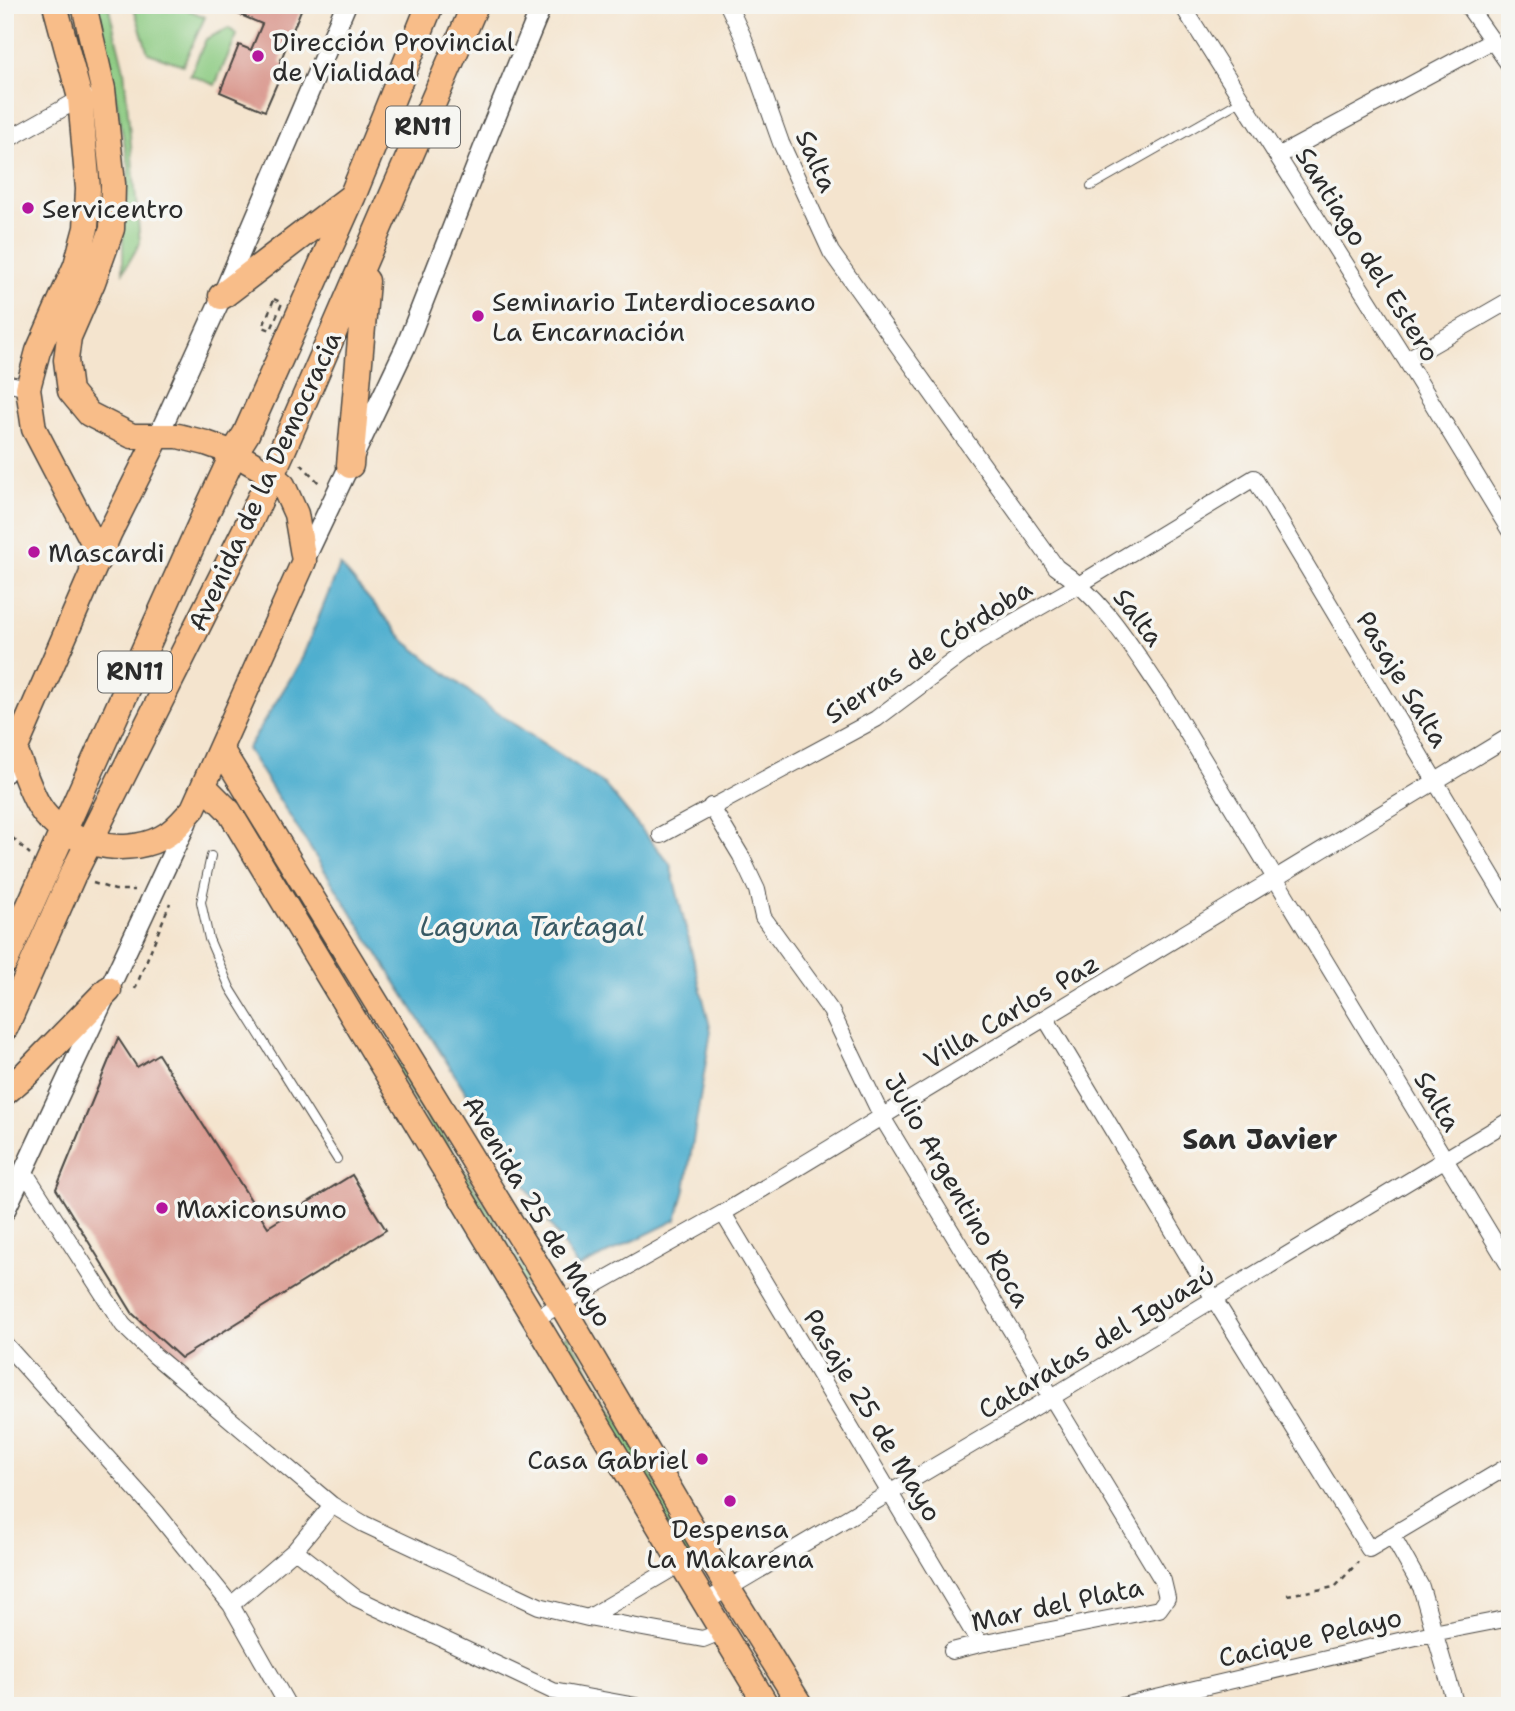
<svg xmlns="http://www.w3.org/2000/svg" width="1515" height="1711" font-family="'Shantell Sans',sans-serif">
  <rect width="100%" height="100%" fill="#f6f6f2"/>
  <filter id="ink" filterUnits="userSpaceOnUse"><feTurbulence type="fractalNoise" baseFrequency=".0143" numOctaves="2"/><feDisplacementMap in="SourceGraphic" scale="14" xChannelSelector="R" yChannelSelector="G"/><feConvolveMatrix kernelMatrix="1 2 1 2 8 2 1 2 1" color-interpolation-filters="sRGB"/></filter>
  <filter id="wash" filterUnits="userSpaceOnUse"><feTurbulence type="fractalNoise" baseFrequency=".00686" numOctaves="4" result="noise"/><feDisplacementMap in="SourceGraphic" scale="28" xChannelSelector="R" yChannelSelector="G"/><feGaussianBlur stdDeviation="1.57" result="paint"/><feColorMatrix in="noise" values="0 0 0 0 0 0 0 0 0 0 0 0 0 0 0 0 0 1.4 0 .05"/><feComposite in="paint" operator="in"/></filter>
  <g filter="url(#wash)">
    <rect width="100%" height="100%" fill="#f4e4ce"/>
    <path fill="#8bca81" stroke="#5b7a56" stroke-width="2" d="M92 5H108L124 70 140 243 123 272V228L129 167 109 63Z
      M133 5H177L205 17 183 65 148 53Z
      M229 28 237 35 215 85 190 75 206 39Z
      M237 802 241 804 533 1283 532 1289 528 1290Z
      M568 1335 703 1562 694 1568 559 1340Z"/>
    <path fill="#50afcf" stroke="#3e6d7d" stroke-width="2" d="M340 565 406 642 490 708 604 784 670 864 711 1031 685 1190 676 1220 578 1268 247 749 300 663Z"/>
    <g id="blocks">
      <path fill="#d9978d" d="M217 5H303L280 62 285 65 265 111 220 92 239 45 251 50 262 24Z
        M118 1038 137 1067 158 1054 268 1227 352 1175 386 1230 181 1358 133 1314 56 1189Z"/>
    </g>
  </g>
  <g filter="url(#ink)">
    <use href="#blocks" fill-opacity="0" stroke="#494743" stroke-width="2"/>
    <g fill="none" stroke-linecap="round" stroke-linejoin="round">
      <g stroke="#494743" stroke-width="10">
        <path id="service" d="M1091 186 1242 100
          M211 856 201 902 209 939 230 988 337 1159
          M420 1706V1704"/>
      </g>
      <g stroke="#494743" stroke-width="18">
        <path id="minor" d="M728 5 744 39 781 143 831 252 1056 567C1106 601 1131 647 1165 696L1510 1267
          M1182 5 1406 360 1510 531
          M1467 5 1510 66
          M5 141 85 96
          M1278 156 1492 41
          M1406 360 1510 300
          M5 383 28 388
          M711 806 741 856 757 890 763 917 831 1011 882 1117 1163 1581 1167 1598 1159 1609 980 1644 952 1651
          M661 835 876 719 977 643 1080 584 1254 478 1510 906
          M1046 1019 1214 1299 1369 1549 1510 1465
          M24 1171 123 1325 154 1355 332 1505 364 1524 539 1606 588 1618 703 1639 723 1631
          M723 1213 980 1644
          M533 1320 723 1213 1510 736
          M5 1344 156 1512 231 1605 288 1706
          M1392 1535 1421 1587 1456 1706
          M295 1550 356 1598 553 1691 636 1706
          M705 1602 1052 1397 1510 1120
          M231 1605 295 1550 332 1505
          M588 1618 680 1564
          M1122 1706 1433 1633 1510 1618"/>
      </g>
      <g stroke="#494743" stroke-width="22">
        <path id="tertiary" d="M158 436 222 296 346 5
          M304 561 406 346 490 131 542 5
          M5 773 15 750
          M5 1211 187 822"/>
      </g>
      <g stroke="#494743" stroke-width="27">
        <path id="primary" d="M55 5 80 98 88 189 86 228 76 265 38 351 28 388 34 429 94 544 92 569
          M84 5 103 89 113 184 112 229 93 282 69 337 66 360 70 391 89 414 132 436H178L206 443 234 453 270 474 283 485 296 514 304 561 193 809C183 820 174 832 161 838 122 858 61 843 39 806 29 789 23 768 15 750L109 534 158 436
          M221 749 561 1304 728 1588 801 1706
          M204 786 229 811 767 1706"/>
      </g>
      <g stroke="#494743" stroke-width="29">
        <path id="trunk" d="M222 296 350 198
          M350 465 366 281
          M5 961 206 513 234 453 246 434 352 197 430 5
          M5 1027 72 876 248 525 282 451 475 5
          M5 1092 26 1074 108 990"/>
      </g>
      <path stroke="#494743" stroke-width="2.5" stroke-dasharray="5 5" stroke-linecap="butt" d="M274 299 282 303 271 330 263 327Z
        M301 464 321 485
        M5 831 30 854
        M93 883 115 890H135
        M135 989 170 903
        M1287 1595 1335 1587 1358 1562"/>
      <use href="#service" stroke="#fff" stroke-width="8"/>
      <use href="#minor" stroke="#fff" stroke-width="16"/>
      <use href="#tertiary" stroke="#fff" stroke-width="19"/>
      <use href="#primary" stroke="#f8bd89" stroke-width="24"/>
      <use href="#trunk" stroke="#f8bd89" stroke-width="26"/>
    </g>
  </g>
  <g fill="#b5179e" stroke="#f6f6f2" stroke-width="2.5">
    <circle cx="258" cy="56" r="7"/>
    <circle cx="28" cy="208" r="7"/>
    <circle cx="478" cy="316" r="7"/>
    <circle cx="34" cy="552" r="7"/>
    <circle cx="162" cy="1208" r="7"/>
    <circle cx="702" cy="1459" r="7"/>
    <circle cx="730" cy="1501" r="7"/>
  </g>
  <g text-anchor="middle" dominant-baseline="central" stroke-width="7" stroke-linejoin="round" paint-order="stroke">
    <g fill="#f6f6f2" stroke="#686867" stroke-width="2">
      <rect x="386" y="106.5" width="74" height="41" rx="5"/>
      <rect x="98" y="651.5" width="74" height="41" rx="5"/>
    </g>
    <g font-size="24" font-weight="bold" fill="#2b2b2b">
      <text x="423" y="127">RN11</text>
      <text x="135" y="672">RN11</text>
    </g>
    <g font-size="26" fill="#2b2b2b" stroke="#f6f6f2" text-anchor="start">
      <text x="272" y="41">Dirección Provincial<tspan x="272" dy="30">de Vialidad</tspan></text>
      <text x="42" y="208">Servicentro</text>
      <text x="492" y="301">Seminario Interdiocesano<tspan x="492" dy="30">La Encarnación</tspan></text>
      <text x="48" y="552">Mascardi</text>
      <text x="176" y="1208">Maxiconsumo</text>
      <text x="688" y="1459" text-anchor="end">Casa Gabriel</text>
      <text x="730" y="1528" text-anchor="middle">Despensa<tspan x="730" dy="30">La Makarena</tspan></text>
    </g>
    <g font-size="26" fill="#2b2b2b" stroke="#f6f6f2">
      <text transform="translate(817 161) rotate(66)">Salta</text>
      <text transform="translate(1368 254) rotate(58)">Santiago del Estero</text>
      <text transform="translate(264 481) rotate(-65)">Avenida de la Democracia</text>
      <text transform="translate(1139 617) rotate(53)">Salta</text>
      <text transform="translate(928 651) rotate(-33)">Sierras de Córdoba</text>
      <text transform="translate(1403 679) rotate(59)">Pasaje Salta</text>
      <text transform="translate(1011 1011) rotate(-31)">Villa Carlos Paz</text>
      <text transform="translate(1438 1101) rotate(59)">Salta</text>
      <text transform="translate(958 1190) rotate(60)">Julio Argentino Roca</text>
      <text transform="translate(538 1211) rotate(59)">Avenida 25 de Mayo</text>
      <text transform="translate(1096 1342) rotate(-31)">Cataratas del Iguazú</text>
      <text transform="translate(873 1415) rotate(59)">Pasaje 25 de Mayo</text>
      <text transform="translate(1057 1604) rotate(-12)">Mar del Plata</text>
      <text transform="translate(1310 1637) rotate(-13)">Cacique Pelayo</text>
    </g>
    <g font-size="28" font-style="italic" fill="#385964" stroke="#f6f6f2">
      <text x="532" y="926">Laguna Tartagal</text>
    </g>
    <g font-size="28" font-weight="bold" fill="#2b2b2b" stroke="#f6f6f2">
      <text x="1260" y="1139">San Javier</text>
    </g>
  </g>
  <rect width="1515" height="1711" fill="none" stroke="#f6f6f2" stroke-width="28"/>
</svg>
